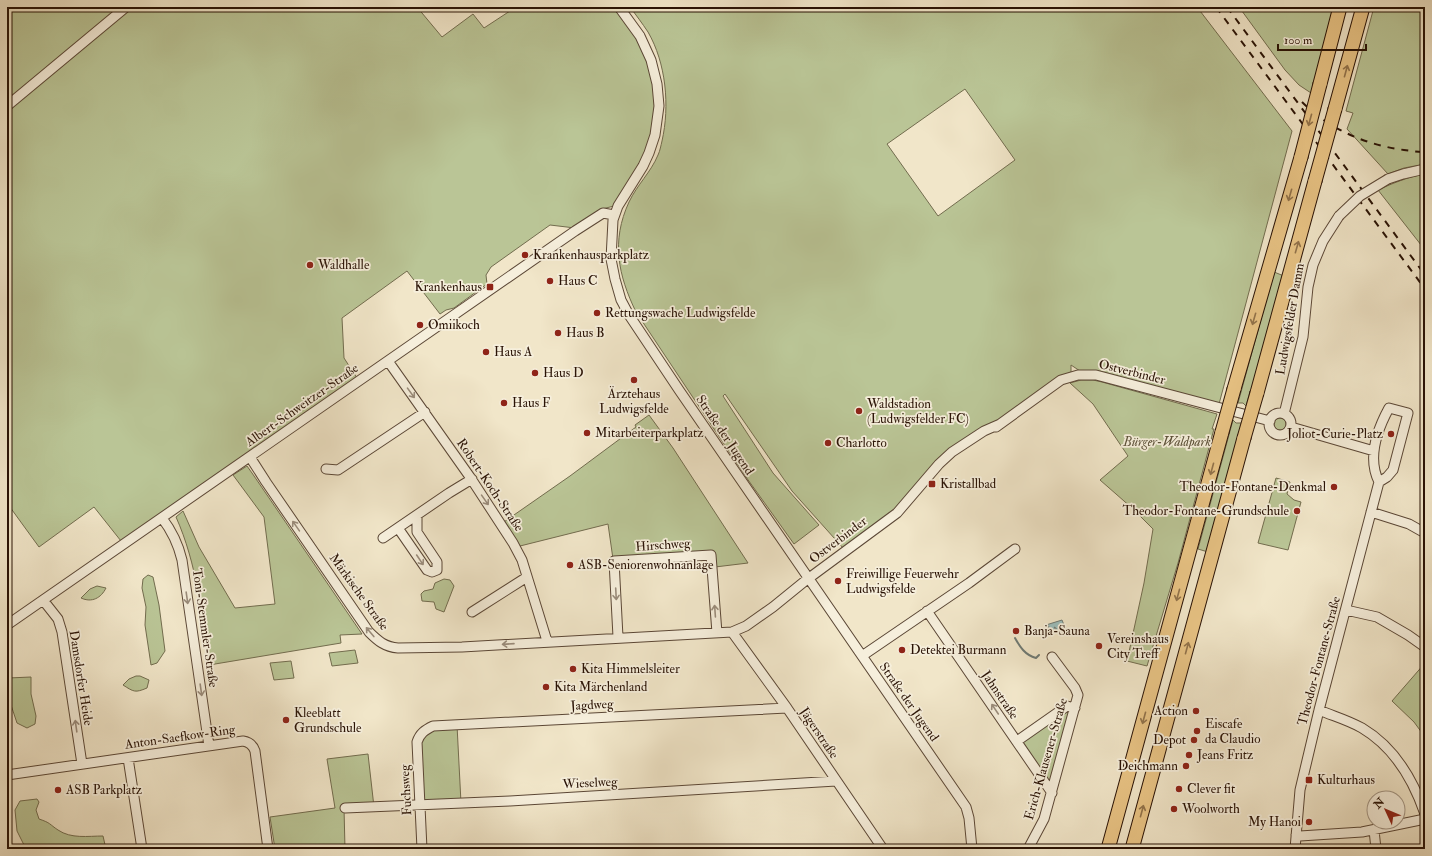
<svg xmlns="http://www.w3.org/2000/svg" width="1432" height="856" font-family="'IM FELL Double Pica',serif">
  <rect width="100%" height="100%" fill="#f1e6c9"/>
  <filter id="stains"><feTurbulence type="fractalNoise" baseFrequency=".005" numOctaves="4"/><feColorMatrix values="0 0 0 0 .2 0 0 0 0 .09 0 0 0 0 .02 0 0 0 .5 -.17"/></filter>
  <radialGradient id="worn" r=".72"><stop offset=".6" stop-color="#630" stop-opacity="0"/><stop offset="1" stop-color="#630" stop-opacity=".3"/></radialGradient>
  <path fill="#bac596" stroke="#726c4e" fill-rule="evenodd" d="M7 7H417L442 37 473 14 484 28 513 9 512 7H614L632 29 642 46 653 74 655 119 644 158 614 206 602 209 575 228 550 225 491 267 486 275 487 284 454 308 446 310 440 314 407 271 342 318 344 358 357 378 121 541 94 507 39 547 7 503Z
    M630 7H1197L1292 131 1219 404 1105 373 1080 371 1071 365V373L998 421 966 440 894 511 843 548 792 491 725 394 723 396 773 473 819 525 794 544 746 477 636 312C618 275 611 241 629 202 637 185 651 172 658 155 660 151 661 145 662 141 670 106 666 63 648 32 642 23 636 15 630 7ZM965 89 1015 160 938 216 887 144Z
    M1239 7H1340L1317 97 1299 85 1285 70Z
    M1374 7H1425V164L1404 168 1388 174 1347 129 1353 113 1346 111Z
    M1425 174V250L1378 190C1393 183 1408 177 1425 174Z
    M1274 272 1284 276 1252 391H1250L1246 406 1243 403H1238Z
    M1081 380H1093L1102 382 1217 414 1212 429H1214L1178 563 1147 666 1127 661 1144 583 1153 529 1132 508 1100 480 1128 456 1093 404 1070 383Z
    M649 415 673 448 748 563 715 567 713 553 613 559 608 524 516 547 501 524 570 476 636 427 635 425Z
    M1274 424a6 6 0 1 1 12 0a6 6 0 1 1-12 0Z
    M1233 420 1236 423H1242L1208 552 1198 549Z
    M247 466 252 473 362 634 340 635 341 643 209 665C202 615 197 564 176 517L183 511 199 547 235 608 275 604 264 517 233 475Z
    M1276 478 1290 482 1287 494 1294 500 1301 502 1288 550 1258 543Z
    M148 575 153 577 159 605 165 651 157 663 151 665 145 625 146 607 142 588 143 579Z
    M444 579 450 580 454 586 444 612 436 609 434 602 422 601 421 594 424 591 433 589 435 583Z
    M97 586 106 588C101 598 92 603 81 598L90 589Z
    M355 650 358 663 332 666 329 653Z
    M291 661 294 678 274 680 270 663Z
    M1425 663V737L1414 722 1392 701Z
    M136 676H140L149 680 147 688C135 693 134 692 123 685L129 679Z
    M31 677V694L36 716 35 724 27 728 17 723 11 705 8 678Z
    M1065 711 1068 712 1070 715 1050 783 1022 744V741Z
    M457 725 461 803 419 805V738L423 731Z
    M368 754 374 807 344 808 345 849H275L270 817 335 808 327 759Z
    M37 799 39 802 36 810 39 819C51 823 49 824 58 830 71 839 88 836 103 836L106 849H26L17 831 15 810 20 801Z"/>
  <path fill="#9cbebc" stroke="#6e7973" d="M1062 620 1064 625 1061 631 1057 632 1056 628 1054 627 1056 630V632L1052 635 1048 634 1047 630 1049 626H1046V625Z"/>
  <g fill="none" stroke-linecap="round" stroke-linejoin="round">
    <path stroke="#6e7973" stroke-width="2" d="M1015 638C1020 647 1025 655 1036 658L1039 655"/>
    <g stroke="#5b4736" stroke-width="11">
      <path id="minor" d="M619 7 640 36 651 60 657 84 659 106 655 135 649 153 643 166 618 206 613 220 611 259 615 279 621 300 629 315 679 390 966 807 969 818 972 849
        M7 106 126 7
        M1388 179 1403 174 1425 169
        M388 361 470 477 513 543 522 560 547 641
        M1389 408 1408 413 1393 470 1387 477 1379 482C1367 458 1377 430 1389 408Z
        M1269 424a11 11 0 1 1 22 0a11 11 0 1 1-22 0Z
        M1284 414 1303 337 1308 287 1313 265 1323 241 1339 216
        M996 427 1061 380 1078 375H1096L1270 421
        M1291 427 1374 451
        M250 457 266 482 369 632C378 641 385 647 398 648L462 647 732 632 746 626 773 607 805 581 897 513 939 464 952 452 984 431 1000 424
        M326 469 338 470 425 412
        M1371 512 1409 524 1425 533
        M162 518C172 531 178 543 182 560L209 746
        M398 528 427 570 432 572 437 570V562L417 532V515
        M383 538 449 493 472 479
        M43 600 58 619 62 632 82 764
        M1346 610 1377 617 1408 635 1425 647
        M927 611 1052 793
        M472 612 527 577
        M7 625 575 231 603 213 614 215
        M732 632 787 708 883 849
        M618 637 614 561 711 555 717 633
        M862 656 969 583 1015 549
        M1319 710C1333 716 1348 720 1362 728 1394 747 1413 779 1425 814
        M1017 741 1067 706 1075 708
        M128 758 142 849
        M7 775 243 741C249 742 253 745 255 751L268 849
        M345 808 510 801 836 781
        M1374 830 1376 849
        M1296 835 1300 836 1362 832 1425 819
        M422 849 417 742C420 733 425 730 433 726L787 708
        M1028 849 1044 819 1078 695 1075 688 1052 657
        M1295 849 1300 790 1319 710 1379 482"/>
    </g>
    <g stroke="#291205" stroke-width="15">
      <path id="highway" d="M1320 84 1340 7
        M1335 109 1363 7
        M1234 389 1301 157
        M1257 393 1315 181
        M1108 849 1222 432
        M1132 849 1244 438"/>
    </g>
    <use href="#minor" stroke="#f6efdc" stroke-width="9"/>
    <use href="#highway" stroke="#e8c384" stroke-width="13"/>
    <path stroke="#291205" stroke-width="2" stroke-dasharray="7 7" stroke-linecap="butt" d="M1216 7 1425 289
      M1227 7 1425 275
      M1302 102C1329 129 1366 145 1404 150 1411 151 1418 152 1425 152"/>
    <g stroke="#5b4736" stroke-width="11" stroke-linecap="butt">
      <path id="minor-bridge" d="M1339 216 1360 196 1388 179"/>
    </g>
    <g stroke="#291205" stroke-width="15" stroke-linecap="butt">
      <path id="highway-bridge" d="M1301 157 1320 84
        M1315 181 1335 109
        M1222 432 1234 389
        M1244 438 1257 393"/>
    </g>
    <use href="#minor-bridge" stroke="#f6efdc" stroke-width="9"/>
    <use href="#highway-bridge" stroke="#e8c384" stroke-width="13"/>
  </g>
  <defs><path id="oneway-shaft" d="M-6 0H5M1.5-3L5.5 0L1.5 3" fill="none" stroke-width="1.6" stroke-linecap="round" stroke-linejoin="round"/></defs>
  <g stroke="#92734b">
    <use href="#oneway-shaft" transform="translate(1346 71) rotate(-75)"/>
    <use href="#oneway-shaft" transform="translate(1310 120) rotate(105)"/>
    <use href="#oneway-shaft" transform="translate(1290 195) rotate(106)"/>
    <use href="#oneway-shaft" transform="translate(1297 247) rotate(-74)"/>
    <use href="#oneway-shaft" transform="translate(1254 319) rotate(106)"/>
    <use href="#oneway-shaft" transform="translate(1212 469) rotate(105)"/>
    <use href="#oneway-shaft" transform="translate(1178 595) rotate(105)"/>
    <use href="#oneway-shaft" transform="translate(1187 648) rotate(-75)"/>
    <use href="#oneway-shaft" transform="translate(1144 718) rotate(105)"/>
    <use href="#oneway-shaft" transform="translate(1142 811) rotate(-75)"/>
  </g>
  <g stroke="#9a8c7b">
    <use href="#oneway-shaft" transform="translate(411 393) rotate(54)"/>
    <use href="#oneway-shaft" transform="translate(485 500) rotate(55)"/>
    <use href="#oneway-shaft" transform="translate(296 526) rotate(-125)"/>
    <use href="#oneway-shaft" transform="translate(420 560) rotate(56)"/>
    <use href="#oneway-shaft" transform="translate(616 594) rotate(87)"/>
    <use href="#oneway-shaft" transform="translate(187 598) rotate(82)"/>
    <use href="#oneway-shaft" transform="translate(715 611) rotate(-94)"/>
    <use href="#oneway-shaft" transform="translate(370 632) rotate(-130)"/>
    <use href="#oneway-shaft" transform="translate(508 644) rotate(176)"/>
    <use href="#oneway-shaft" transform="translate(201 690) rotate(82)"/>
    <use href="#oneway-shaft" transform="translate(995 709) rotate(-124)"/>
    <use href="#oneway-shaft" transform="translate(76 726) rotate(-98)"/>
  </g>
  <g fill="#8f2418" stroke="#f6efdc" stroke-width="1.5">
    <circle cx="525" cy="255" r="4"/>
    <circle cx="310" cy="265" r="4"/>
    <circle cx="550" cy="281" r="4"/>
    <rect x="486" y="283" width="8" height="8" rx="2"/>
    <circle cx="597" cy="313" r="4"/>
    <circle cx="420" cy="325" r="4"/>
    <circle cx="558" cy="333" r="4"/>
    <circle cx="486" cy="352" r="4"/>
    <circle cx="535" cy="373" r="4"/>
    <circle cx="634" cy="380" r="4"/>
    <circle cx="504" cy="403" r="4"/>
    <circle cx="859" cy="411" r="4"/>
    <circle cx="587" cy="433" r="4"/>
    <circle cx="1391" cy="434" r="4"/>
    <circle cx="828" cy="443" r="4"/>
    <rect x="928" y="480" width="8" height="8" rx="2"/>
    <circle cx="1334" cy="487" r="4"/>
    <circle cx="1297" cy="511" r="4"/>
    <circle cx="570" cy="565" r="4"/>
    <circle cx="838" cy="581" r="4"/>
    <circle cx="1016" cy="631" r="4"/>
    <circle cx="1099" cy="646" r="4"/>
    <circle cx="902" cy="650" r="4"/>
    <circle cx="573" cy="669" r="4"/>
    <circle cx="546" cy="687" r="4"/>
    <circle cx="1196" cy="711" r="4"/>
    <circle cx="286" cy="720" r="4"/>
    <circle cx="1197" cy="731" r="4"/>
    <circle cx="1194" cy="740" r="4"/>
    <circle cx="1189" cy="755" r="4"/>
    <circle cx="1186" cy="766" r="4"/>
    <rect x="1305" y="776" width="8" height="8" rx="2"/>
    <circle cx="1179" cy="789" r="4"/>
    <circle cx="58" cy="790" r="4"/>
    <circle cx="1174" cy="809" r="4"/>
    <circle cx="1309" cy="822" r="4"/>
  </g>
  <g text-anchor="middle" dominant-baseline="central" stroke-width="3.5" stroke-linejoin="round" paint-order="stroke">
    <g font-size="13" fill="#291205" stroke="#f6efdc" text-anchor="start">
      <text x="533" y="255">Krankenhausparkplatz</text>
      <text x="318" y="265">Waldhalle</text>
      <text x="558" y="281">Haus C</text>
      <text x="482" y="287" text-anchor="end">Krankenhaus</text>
      <text x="605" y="313">Rettungswache Ludwigsfelde</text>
      <text x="428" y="325">Omiikoch</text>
      <text x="566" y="333">Haus B</text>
      <text x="494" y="352">Haus A</text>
      <text x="543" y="373">Haus D</text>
      <text x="634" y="394" text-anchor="middle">Ärztehaus<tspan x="634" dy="15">Ludwigsfelde</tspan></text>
      <text x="512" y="403">Haus F</text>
      <text x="867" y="404">Waldstadion<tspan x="867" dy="15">(Ludwigsfelder FC)</tspan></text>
      <text x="595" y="433">Mitarbeiterparkplatz</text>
      <text x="1383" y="434" text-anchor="end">Joliot-Curie-Platz</text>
      <text x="836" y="443">Charlotto</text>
      <text x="940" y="484">Kristallbad</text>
      <text x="1326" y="487" text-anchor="end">Theodor-Fontane-Denkmal</text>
      <text x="1289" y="511" text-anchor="end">Theodor-Fontane-Grundschule</text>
      <text x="578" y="565">ASB-Seniorenwohnanlage</text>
      <text x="846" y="574">Freiwillige Feuerwehr<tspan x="846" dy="15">Ludwigsfelde</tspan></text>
      <text x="1024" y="631">Banja-Sauna</text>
      <text x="1107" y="639">Vereinshaus<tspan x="1107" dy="15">City Treff</tspan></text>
      <text x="910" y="650">Detektei Burmann</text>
      <text x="581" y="669">Kita Himmelsleiter</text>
      <text x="554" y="687">Kita Märchenland</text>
      <text x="1188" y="711" text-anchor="end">Action</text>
      <text x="294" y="713">Kleeblatt<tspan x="294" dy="15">Grundschule</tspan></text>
      <text x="1205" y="724">Eiscafe<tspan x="1205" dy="15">da Claudio</tspan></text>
      <text x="1186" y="740" text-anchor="end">Depot</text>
      <text x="1197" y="755">Jeans Fritz</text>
      <text x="1178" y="766" text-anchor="end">Deichmann</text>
      <text x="1317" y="780">Kulturhaus</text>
      <text x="1187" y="789">Clever fit</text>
      <text x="66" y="790">ASB Parkplatz</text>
      <text x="1182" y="809">Woolworth</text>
      <text x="1301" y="822" text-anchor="end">My Hanoi</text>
    </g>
    <g font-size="13" fill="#291205" stroke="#f6efdc">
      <text transform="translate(1290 319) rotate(-80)">Ludwigsfelder Damm</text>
      <text transform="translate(1132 372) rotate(14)">Ostverbinder</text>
      <text transform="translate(302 405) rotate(-35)">Albert-Schweitzer-Straße</text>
      <text transform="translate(725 435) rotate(56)">Straße der Jugend</text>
      <text transform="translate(490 485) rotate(56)">Robert-Koch-Straße</text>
      <text transform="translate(838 540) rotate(-37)">Ostverbinder</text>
      <text transform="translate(663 545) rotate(-4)">Hirschweg</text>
      <text transform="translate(359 592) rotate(54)">Märkische Straße</text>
      <text transform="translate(205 628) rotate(82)">Toni-Stemmler-Straße</text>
      <text transform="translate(1319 661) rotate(-75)">Theodor-Fontane-Straße</text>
      <text transform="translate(81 678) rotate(81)">Damsdorfer Heide</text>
      <text transform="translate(1000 695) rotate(56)">Jahnstraße</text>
      <text transform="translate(909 702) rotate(55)">Straße der Jugend</text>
      <text transform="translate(592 705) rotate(-3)">Jagdweg</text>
      <text transform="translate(819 733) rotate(56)">Jägerstraße</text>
      <text transform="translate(180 737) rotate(-8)">Anton-Saefkow-Ring</text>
      <text transform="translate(1046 759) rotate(-74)">Erich-Klausener-Straße</text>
      <text transform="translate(590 783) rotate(-3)">Wieselweg</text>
      <text transform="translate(406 790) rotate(-93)">Fuchsweg</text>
    </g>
    <g font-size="13" font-style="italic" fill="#5c5138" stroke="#f6efdc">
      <text x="1167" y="442">Bürger-Waldpark</text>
    </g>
  </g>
  <rect width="1432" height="856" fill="none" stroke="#f1e6c9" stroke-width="24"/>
  <rect x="8" y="8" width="1416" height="840" fill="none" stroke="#291205" stroke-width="2"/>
  <rect x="12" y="12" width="1408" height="832" fill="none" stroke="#291205"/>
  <g transform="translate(1386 810) rotate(314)"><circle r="19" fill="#f6efdc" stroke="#a49786"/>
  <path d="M0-3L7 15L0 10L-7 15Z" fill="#8f2418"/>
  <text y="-6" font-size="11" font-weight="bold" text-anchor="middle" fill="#291205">N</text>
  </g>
  <path d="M1278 44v6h88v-6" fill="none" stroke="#291205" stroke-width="2"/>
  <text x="1284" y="44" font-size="12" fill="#291205" stroke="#f6efdc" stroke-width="3" paint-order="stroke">100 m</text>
  <rect width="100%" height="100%" filter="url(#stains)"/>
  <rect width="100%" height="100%" fill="url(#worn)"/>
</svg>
